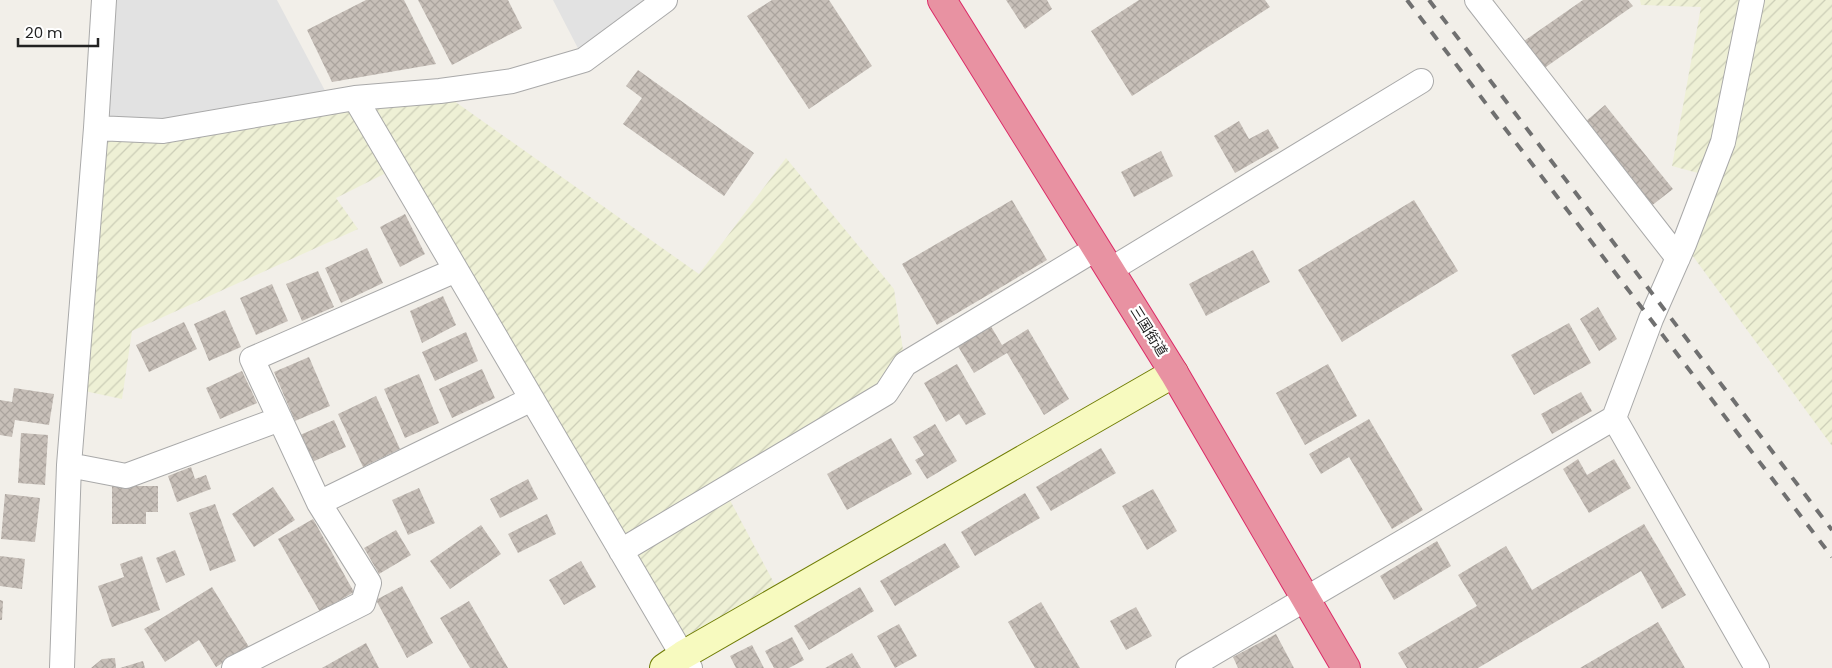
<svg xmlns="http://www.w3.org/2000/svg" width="1832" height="668" font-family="Poppins,'Noto Sans JP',sans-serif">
  <defs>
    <pattern id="farmland-furrows" width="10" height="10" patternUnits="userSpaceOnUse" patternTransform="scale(1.25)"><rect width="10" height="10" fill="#eef0d5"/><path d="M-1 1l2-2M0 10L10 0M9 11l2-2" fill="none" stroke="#ccceb7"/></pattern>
    <pattern id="building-cross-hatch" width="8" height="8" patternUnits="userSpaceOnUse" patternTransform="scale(1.25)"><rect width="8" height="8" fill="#c7bfb8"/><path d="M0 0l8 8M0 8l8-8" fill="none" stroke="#aba49e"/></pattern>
  </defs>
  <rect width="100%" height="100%" fill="#f2efe9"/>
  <path fill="url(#farmland-furrows)" d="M1640 0H1832V446L1684 244 1709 176 1672 166 1701 7 1641 5Z
    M440 91 699 274 786 158 894 289 905 364 886 393 724 489 782 598 683 655 396 168 336 198 358 229 132 331 122 399 75 389 96 128Z"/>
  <path fill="#e2e2e2" d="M104 0H277L331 102 96 128Z
    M553 0H665L584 60Z"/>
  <path fill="url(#building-cross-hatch)" d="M366 0H404L436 64 332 82 307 30Z
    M418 0H508L522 28 452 65Z
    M772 0H829L872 66 809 109 747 16Z
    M1006 0H1047L1052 9 1025 29Z
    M1139 0H1265L1270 7 1132 96 1091 31Z
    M1583 0H1628L1633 6 1543 69 1524 41Z
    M638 70 754 153 724 196 623 124 642 98 626 86Z
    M1605 105 1673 189 1646 210 1579 127Z
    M1239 121 1249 139 1268 129 1279 148 1235 173 1214 136Z
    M1161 151 1173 176 1134 197 1121 172Z
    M1012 200 1047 260 937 325 902 264Z
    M1414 200 1458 271 1342 342 1298 270Z
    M405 214 425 254 400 267 380 227Z
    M367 248 383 283 341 303 325 268Z
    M1253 250 1270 282 1206 316 1189 284Z
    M318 271 334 307 302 321 286 284Z
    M272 284 288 321 256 335 240 298Z
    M443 296 456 325 422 343 410 311Z
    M1598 307 1617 339 1599 351 1580 319Z
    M225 310 241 347 209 361 194 324Z
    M184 322 197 349 149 372 136 345Z
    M989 323 1002 345 1028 329 1069 399 1044 415 1007 353 974 373 956 343Z
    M1569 323 1591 363 1534 395 1511 355Z
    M466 332 478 361 435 381 422 352Z
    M309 357 330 406 295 421 274 372Z
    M957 364 986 414 966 425 959 414 946 422 924 383Z
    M1328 364 1357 416 1305 445 1276 393Z
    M482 369 495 398 452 418 439 389Z
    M242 371 257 403 220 419 206 388Z
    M419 374 439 423 405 438 384 389Z
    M14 388 54 394 49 425 15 420 12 437 0 435V400L12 402Z
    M1581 392 1592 411 1552 434 1541 414Z
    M376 396 400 449 363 467 338 414Z
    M1369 419 1423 510 1392 529 1349 457 1321 474 1309 454Z
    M334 420 346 447 310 463 298 436Z
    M935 424 957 461 927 479 915 460 924 455 913 437Z
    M21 433 48 435 45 485 18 483Z
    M891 438 912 474 847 510 827 474Z
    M1101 448 1116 473 1051 511 1036 487Z
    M1578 459 1587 475 1614 459 1631 488 1589 513 1563 469Z
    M191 467 195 479 206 475 211 489 177 502 168 476Z
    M528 479 538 499 500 518 490 499Z
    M112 486H158V512H146V524H112Z
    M273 487 295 520 254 547 232 514Z
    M419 488 435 523 408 535 392 500Z
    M1153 489 1177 531 1147 550 1122 506Z
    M1025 493 1040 518 975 556 961 532Z
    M5 494 40 498 35 542 1 539Z
    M215 504 236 561 210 571 189 513Z
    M547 514 556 534 518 553 508 534Z
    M313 519 354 592 320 612 278 539Z
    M1644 524 1686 595 1662 609 1641 571 1478 668H1407L1398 653 1477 606 1458 575 1506 546 1532 590Z
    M481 525 501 554 450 589 430 561Z
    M396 530 411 555 379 574 364 548Z
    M1437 541 1451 566 1394 600 1380 576Z
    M945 543 960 567 895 606 880 581Z
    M175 550 185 575 166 583 156 558Z
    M0 556 25 559 22 589 0 586Z
    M142 556 160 610 112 627 98 586 124 577 120 564Z
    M581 561 596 587 564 605 549 580Z
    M402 586 433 643 407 658 376 600Z
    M212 587 249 647 216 667 199 640 165 662 144 629Z
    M860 587 874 611 809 650 794 626Z
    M0 600 3 601 2 620H0Z
    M469 601 508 668H470L440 618Z
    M1041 602 1080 668H1035L1008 622Z
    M1136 607 1152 636 1126 650 1110 621Z
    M1658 622 1685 668H1580Z
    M899 624 917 656 895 668 877 636Z
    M1276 634 1294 668H1238L1233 657Z
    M792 637 804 660 789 668H774L765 651Z
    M366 643 379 668H322Z
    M752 645 764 668H736L730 656Z
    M852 653 861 668H825Z
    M115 658 116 668H91L102 659Z
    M143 661 145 668H120Z"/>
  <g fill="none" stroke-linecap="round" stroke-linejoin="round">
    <g stroke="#a9a9a9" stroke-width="26">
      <path id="street" d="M1477 0 1678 258
        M355 98 690 668
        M96 128 163 131 355 98 440 91 512 81 584 60 665 0
        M1110 270 1421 81
        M1614 418 1757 668
        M69 465 126 476 280 419
        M319 503 532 399
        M621 551 886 393 905 364 1097 248
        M62 668 69 465 96 128 104 0
        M234 668 363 603 369 583 319 503 252 359 456 270
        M1188 668 1614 418 1651 319 1684 244 1723 142 1752 0"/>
    </g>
    <g stroke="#707d05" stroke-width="30">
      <path id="secondary" d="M664 668 683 655 1174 373"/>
    </g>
    <g stroke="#dc2a67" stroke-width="30">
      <path id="highway" d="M942 0 1174 373 1346 668"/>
    </g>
    <use href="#street" stroke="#fff" stroke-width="24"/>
    <use href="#secondary" stroke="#f7fabf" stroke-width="28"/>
    <use href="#highway" stroke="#e892a2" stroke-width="28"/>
    <path stroke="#707070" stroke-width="4" stroke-dasharray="10 10" stroke-linecap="butt" d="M1407 0 1832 557
      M1429 0 1832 530"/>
  </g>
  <g text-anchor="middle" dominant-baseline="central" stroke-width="4.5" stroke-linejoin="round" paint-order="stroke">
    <g font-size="14" fill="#222" stroke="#fff">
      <text transform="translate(1149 331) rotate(58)">三国街道</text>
    </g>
  </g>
  <path d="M18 38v8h80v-8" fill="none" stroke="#222222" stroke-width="2.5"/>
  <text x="25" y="38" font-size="15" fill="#222222" stroke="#ffffff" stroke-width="4" paint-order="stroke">20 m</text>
</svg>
